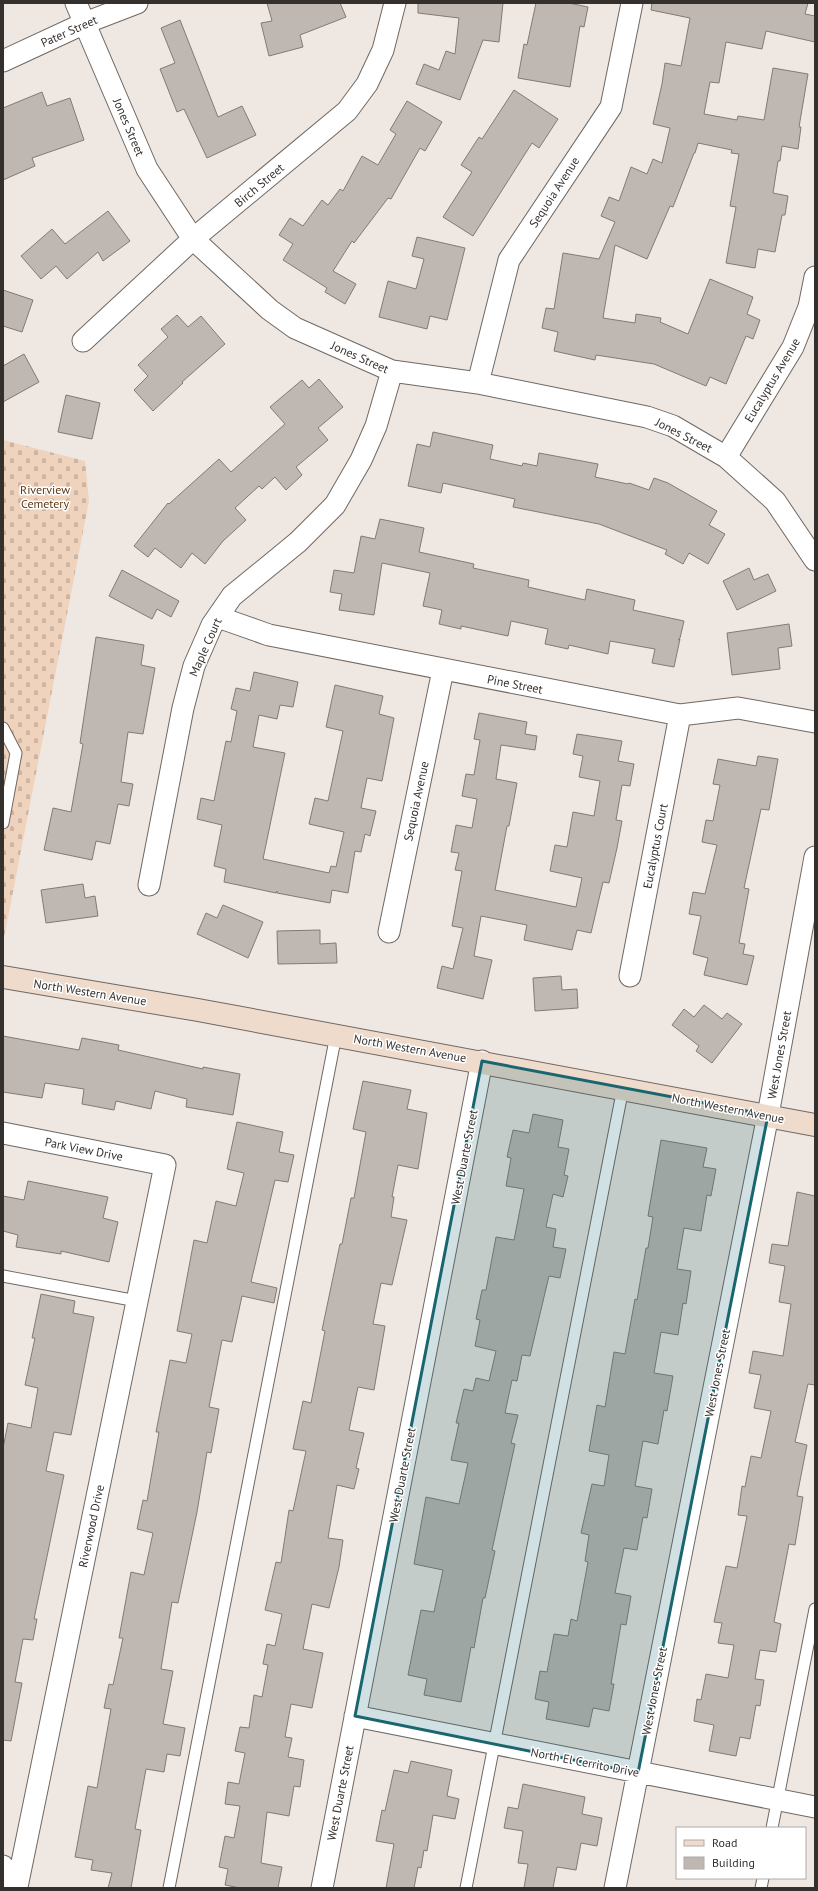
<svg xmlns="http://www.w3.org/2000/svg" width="818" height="1891" font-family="'PT Sans',sans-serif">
  <defs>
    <pattern id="cemetery-stones" width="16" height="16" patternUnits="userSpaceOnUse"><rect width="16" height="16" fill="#f0d3bd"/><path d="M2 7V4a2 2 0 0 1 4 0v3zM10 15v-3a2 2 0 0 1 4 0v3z" fill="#ceb5a3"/></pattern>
  </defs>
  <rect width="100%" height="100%" fill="#efe7e1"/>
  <path fill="url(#cemetery-stones)" d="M3 440 85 461 89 501 4 938Z"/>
  <path fill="#bfb7b1" stroke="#827b75" d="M267 3H340L346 17 300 35 303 47 269 56 261 23 272 21Z
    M418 3H503L499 42 483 40 460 100 416 84 424 64 439 70 446 51 455 54 459 18 418 13Z
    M536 3H569L588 7 584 27 580 26 570 87 518 78 524 44 527 45Z
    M652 3H808L805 14 815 16V42L766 31 762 49 726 42 719 83 710 82 704 114 737 120 738 116 764 120 773 68 808 74 799 127H801L798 149 782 146 780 161H778L773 193 788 196 785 215H782L775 252 758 249 755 268 726 263 736 207 730 206 739 154 731 153 732 150 698 143 695 153H694L673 207 670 206 647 259 615 245 603 318 635 323 636 314 661 318 660 322 688 334 710 279 753 297 747 314 760 320 753 339 746 336 726 384 710 377 706 386 654 364 596 355 595 360 554 351 558 332 542 328 546 308 554 309 563 253 599 259 615 222 601 216 609 197 619 201 631 167 647 174 653 159 662 163 670 128 653 124 662 84 665 63 681 66 690 18 651 10Z
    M180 20 218 117 242 106 256 135 207 158 184 109 177 112 160 69 175 63 161 28Z
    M514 90 558 119 539 148 532 143 473 236 443 217 472 172 461 165 479 137 482 139Z
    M42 92 47 106 70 98 84 140 32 158 35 166 3 180V108Z
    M407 101 442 122 425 151 420 148 391 199 388 198 354 243 352 241 333 271 356 284 345 304 325 292 327 288 283 260 293 244 279 235 290 218 303 226 322 200 328 205 340 189 343 191 362 156 378 165 396 134 390 130Z
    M108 211 130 241 103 261 98 252 67 279 56 266 41 279 21 256 52 229 65 244Z
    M417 237 465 248 447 320 430 316 427 329 379 317 388 281 416 289 424 259 412 256Z
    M3 290 33 300 22 332 3 326Z
    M177 315 188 327 201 316 225 344 182 382 183 383 153 411 134 390 148 376 138 365 168 337 161 329Z
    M24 354 39 382 3 402V366Z
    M319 379 343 407 318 428 328 440 296 467 302 475 286 490 275 477 262 489 259 486 235 508 246 520 223 541 205 564 192 553 181 568 155 548 148 557 134 546 168 503 169 504 219 459 231 472 285 424 270 407 302 380 309 388Z
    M66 395 100 403 92 439 58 432Z
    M433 432 493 445 490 459 522 466 523 463 537 466 539 453 598 464 595 477 628 484 629 483 649 490 654 478 668 483 717 511 709 525 725 534 708 564 689 553 683 564 665 554 667 550 599 524 513 507 515 499 443 483 441 493 408 486 417 444 430 447Z
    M380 519 424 528 419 552 474 564 473 568 529 580 528 587 585 600 587 589 635 600 633 610 684 621 680 638 678 640 680 639 674 667 652 663 655 649 610 641 608 654 569 645 568 649 545 644 548 629 511 621 508 636 461 626V629L439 624 442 610 423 606 430 573 382 563 374 615 339 610 342 594 330 592 334 570 354 573 361 536 375 539Z
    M749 568 754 580 768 574 776 591 737 610 723 581Z
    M122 570 179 601 171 617 157 609 152 619 109 596Z
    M789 624 792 646 778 648 780 669 732 675 727 633Z
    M96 637 144 645 141 665 155 668 143 734 128 732 121 782 133 784 129 806 118 804 110 844 96 841 92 860 44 850 53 808 71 812 83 744 80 743Z
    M254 672 298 682 293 707 280 705 277 719 259 715 253 747 285 753 263 859 329 873 331 866 336 867 344 832 309 824 315 798 328 801 343 731 326 727 335 685 383 696 379 714 394 718 382 781 367 778 361 808 376 811 370 836 365 834 361 852 355 851 348 893 332 890 330 903 277 893V891L276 893 224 882 226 869 214 866 222 825 197 819 201 798 214 801 226 741 231 742 237 711 231 709 236 688 250 691Z
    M479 713 527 722 525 734 537 736 535 750 501 745 496 779 517 783 509 826H507L495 890 576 907 582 878 550 871 555 845 567 847 573 812 594 816 600 781 579 777 583 756 573 754 577 734 622 741 618 761 634 764 630 786 622 785 616 820 622 821 617 848 609 883 603 882 591 933 577 930 572 950 524 940 527 925 481 916 474 956 492 960 483 999 437 988 442 966 453 969 463 928 452 926 462 871 455 870 459 853 451 852 456 825 472 828 477 799 462 796 466 774 474 775 480 740 474 739Z
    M758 756 778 759 769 810 761 809 744 888 749 889 739 943 745 944 743 954 754 956 747 985 704 975 708 958 693 954 701 916 689 914 693 892 705 894 717 845 702 842 706 820 713 821 720 785 713 784 718 759 756 766Z
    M83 884 85 898 95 896 98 916 46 923 41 890Z
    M223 905 263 922 248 958 197 934 206 913 217 918Z
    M320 930V944L336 943 337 963 278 964 277 931Z
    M561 976 562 990 577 989 578 1008 535 1011 533 978Z
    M704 1005 722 1019 727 1013 742 1024 712 1063 696 1051 699 1046 672 1025 684 1009 694 1017Z
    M3 1036 79 1050 82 1038 119 1045 118 1050 203 1069V1067L240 1074 233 1115 186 1107 187 1099 155 1091 151 1109 116 1101 114 1110 82 1104 84 1089 45 1083 42 1098 3 1092Z
    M363 1081 411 1090 407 1109 427 1113 418 1169 398 1165 392 1197H394L391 1217 407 1220 392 1285 381 1283 373 1324 385 1326 374 1390 358 1387 349 1430 364 1433 356 1468 359 1469 354 1489 337 1485 328 1538 343 1540 339 1567 329 1608 312 1604 303 1649 323 1653 312 1708 291 1704 285 1737 292 1738 288 1757 304 1760 300 1787 294 1786 289 1816 267 1812 261 1863 282 1867 278 1888H240L225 1885 228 1869 219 1867 225 1836 234 1838 240 1806 225 1804 228 1782 239 1784 245 1753 235 1751 240 1727 249 1728 254 1695 262 1697 268 1665 263 1664 267 1644 275 1646 282 1614 265 1610 276 1562 281 1563 289 1510 293 1511 306 1451 293 1449 303 1401 311 1403 325 1331 322 1330 340 1244H342L351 1198H354L366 1132 353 1129Z
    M533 1114 563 1120 558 1147 569 1149 564 1175 568 1176 563 1197 553 1194 546 1227 556 1229 553 1247 566 1249 560 1278 549 1276 530 1356 522 1355 517 1381 512 1380 505 1413 518 1415 511 1443 515 1444 492 1550 495 1551 485 1598H483L474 1648 471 1647 461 1702 424 1695 427 1679 408 1675 421 1610 434 1612 443 1570 414 1564 426 1497 459 1504 468 1463 451 1460 459 1423H456L464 1389 473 1391 476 1378 489 1381 496 1351 475 1346 480 1320 476 1319 482 1290H486L496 1237 514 1240 524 1189 506 1186 511 1158 507 1157 513 1130 529 1133Z
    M237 1122 283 1132 279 1152 294 1155 288 1182 275 1180 251 1282 277 1288 274 1303 242 1296 232 1342 222 1340 209 1407 219 1409 211 1453 207 1452 197 1512 178 1603 172 1602 161 1669 173 1671 163 1724 185 1728 180 1756 167 1754 164 1772 146 1769 135 1829 141 1830 131 1888H108L112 1873 91 1870 93 1860 75 1857 88 1786 97 1788 111 1709 104 1708 109 1684 113 1685 123 1638H119L131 1572 144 1575 153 1533 137 1529 143 1500 147 1501 159 1432H156L170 1360 186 1363 192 1334 177 1331 194 1240 207 1243 216 1201 236 1206 244 1173 227 1169Z
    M661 1140 707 1148 703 1167 716 1169 711 1196 707 1195 701 1231 684 1228 677 1269 691 1271 686 1304 683 1303 678 1335 661 1332 654 1373 673 1376 667 1411 664 1410 658 1444 643 1441 635 1486 652 1489 647 1518 643 1517 637 1550 624 1548 615 1593 631 1596 626 1625 621 1624 611 1684H614L609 1711 593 1708 589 1727 546 1719 549 1702 535 1699 540 1671 547 1672 554 1634 568 1636 571 1619 577 1621 588 1562 585 1561 589 1535 581 1533 592 1484 604 1486 609 1455 589 1451 597 1405 605 1407 614 1352 625 1354 635 1299 637 1300 646 1248H648L653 1217 648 1216Z
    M28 1181 108 1197 103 1218 118 1222 109 1262 61 1251V1254L16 1247 18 1235 3 1231V1196L24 1200Z
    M797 1192 815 1196V1385L808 1384 795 1442 807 1445 797 1496 803 1497 795 1545 789 1544 774 1622 781 1624 776 1652 760 1650 755 1679 764 1680 760 1706 756 1705 750 1739 740 1737 736 1756 709 1751 714 1725 694 1721 697 1699 701 1700 706 1674 728 1678 734 1645 718 1643 722 1623 714 1622 726 1566 737 1568 747 1516 738 1515 742 1486 745 1487 751 1456 761 1458 771 1411 754 1408 761 1375 749 1373 753 1351 783 1356 791 1304 779 1302 785 1266 769 1263 772 1244 788 1246Z
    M41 1294 75 1301 73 1313 94 1317 71 1435 54 1432 46 1471 64 1475 34 1619H37L33 1640 23 1639 15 1682 22 1683 11 1741 3 1740V1448L8 1423 31 1428 38 1388 25 1385 35 1338H32Z
    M411 1761 452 1770 447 1796 459 1799 455 1819 433 1815 427 1851 424 1850 421 1868 418 1867 414 1888H386L394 1844 376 1841 382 1810 385 1811 394 1770 408 1773Z
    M523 1784 585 1797 582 1814 602 1818 597 1846 581 1843 576 1870 557 1867 553 1888H524L528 1864 518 1863 523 1831 504 1828 508 1807 518 1809Z"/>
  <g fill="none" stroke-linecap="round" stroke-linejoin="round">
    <g stroke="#706863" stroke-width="13">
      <path id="service" d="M3 728 16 753 3 823
        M3 1276 137 1301
        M772 1828 815 1609
        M169 1888 336 1035
        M466 1888 623 1088
        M761 1888 763 1878"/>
    </g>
    <g stroke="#706863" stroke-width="23">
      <path id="minor" d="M76 3 147 169 193 239 270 310 295 328 392 371 478 383 647 417 673 426 726 457 775 501 815 560
        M3 61 85 23 137 3
        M83 341 193 239 347 111 367 84 383 50 395 3
        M478 383 509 260 611 107 632 3
        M726 457 793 347 809 307 815 277
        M218 617 269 635 680 715 738 708 815 722
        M149 885 183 708 194 666 212 625 232 596 298 542 335 505 361 460 376 426 392 371
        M389 932 443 670
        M630 976 680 715
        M3 1133 165 1165 17 1887
        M355 1716 815 1807
        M3 1866 17 1887
        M322 1888 482 1061
        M615 1888 768 1115 815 857"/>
    </g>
    <g stroke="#706863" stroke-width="24">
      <path id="secondary" d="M3 977 198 1010 815 1125"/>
    </g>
    <use href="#service" stroke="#fff" stroke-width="11"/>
    <use href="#minor" stroke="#fff" stroke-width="21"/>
    <use href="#secondary" stroke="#eedbcc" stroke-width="22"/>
  </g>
  <path fill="#1a6670" fill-opacity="0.2" stroke="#1a6670" stroke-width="3" stroke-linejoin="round" d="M482 1061 768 1115 638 1773 355 1716Z"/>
  <g text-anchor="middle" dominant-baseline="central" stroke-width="3" stroke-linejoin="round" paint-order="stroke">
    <g font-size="12" fill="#34302e" stroke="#fff">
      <text transform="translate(69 31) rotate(-24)">Pater Street</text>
      <text transform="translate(129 127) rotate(67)">Jones Street</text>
      <text transform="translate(259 185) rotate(-40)">Birch Street</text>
      <text transform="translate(554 192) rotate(-57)">Sequoia Avenue</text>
      <text transform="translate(360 357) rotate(24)">Jones Street</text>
      <text transform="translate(772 380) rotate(-59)">Eucalyptus Avenue</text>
      <text transform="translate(684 435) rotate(27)">Jones Street</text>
      <text transform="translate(205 647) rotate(-66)">Maple Court</text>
      <text transform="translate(515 684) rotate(11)">Pine Street</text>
      <text transform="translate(416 801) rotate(-78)">Sequoia Avenue</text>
      <text transform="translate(655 846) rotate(-79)">Eucalyptus Court</text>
      <text transform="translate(90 992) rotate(9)">North Western Avenue</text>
      <text transform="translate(410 1048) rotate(10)">North Western Avenue</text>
      <text transform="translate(779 1055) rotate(-80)">West Jones Street</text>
      <text transform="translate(728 1108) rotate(11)">North Western Avenue</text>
      <text transform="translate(84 1149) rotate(11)">Park View Drive</text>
      <text transform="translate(464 1157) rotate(-79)">West Duarte Street</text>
      <text transform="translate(717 1373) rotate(-79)">West Jones Street</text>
      <text transform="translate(402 1475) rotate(-79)">West Duarte Street</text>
      <text transform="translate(91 1526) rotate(-78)">Riverwood Drive</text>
      <text transform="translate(654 1691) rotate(-79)">West Jones Street</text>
      <text transform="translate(585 1762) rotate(11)">North El Cerrito Drive</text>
      <text transform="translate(340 1793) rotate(-79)">West Duarte Street</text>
    </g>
    <g font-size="12" fill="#5e3510" stroke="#fff">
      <text x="45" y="489">Riverview<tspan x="45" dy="14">Cemetery</tspan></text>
    </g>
  </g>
  <rect width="818" height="1891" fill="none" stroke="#34302e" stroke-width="8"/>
  <rect x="676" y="1827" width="130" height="52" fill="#ffffff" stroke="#aeacab"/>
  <rect x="684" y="1840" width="20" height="6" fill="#eedbcc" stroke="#aeacab"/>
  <text x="712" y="1847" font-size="12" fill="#34302e">Road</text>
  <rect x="684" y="1857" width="20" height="12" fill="#bfb7b1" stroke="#aeacab"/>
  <text x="712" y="1867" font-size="12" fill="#34302e">Building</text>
</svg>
